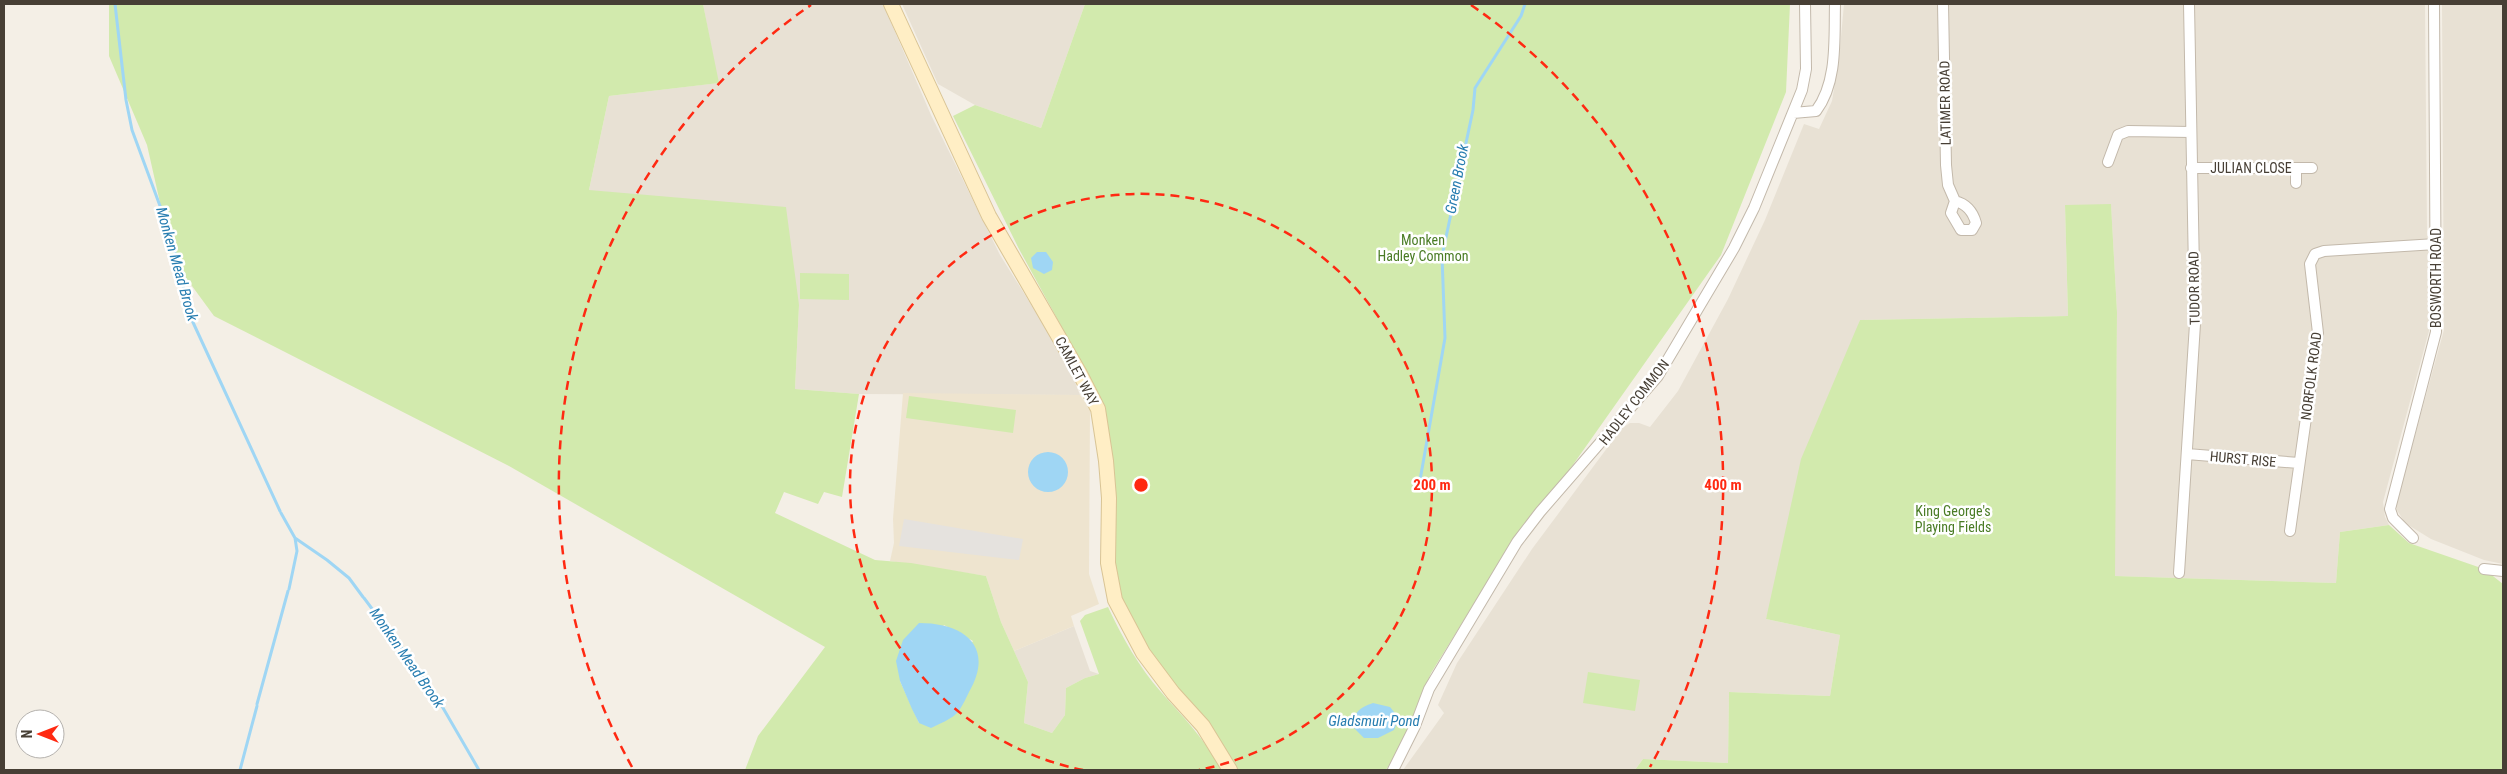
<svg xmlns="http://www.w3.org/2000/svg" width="2507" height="774" font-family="'Roboto Condensed',sans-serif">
  <rect width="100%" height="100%" fill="#f4efe6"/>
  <path fill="#e8e1d4" d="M703 4H883L931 115 1000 255 1067 362 1080 395 859 394 795 389 799 305 589 190 609 96 718 83Z
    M902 4H1085L1041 128 975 105 938 84Z
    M1844 4H2425L2427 231 2430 258V327L2383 502 2385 517 2389 525 2340 532 2336 583 2114 576 2117 312 2111 205H2065L2068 316 1860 320 1766 619 1840 635 1830 696 1729 692 1728 763 1643 759 1635 770H1403L1444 713 1438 705 1457 663 1532 549 1622 428 1630 423H1639L1650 427 1678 391 1728 299 1765 220 1804 124 1819 129 1832 101 1839 59Z
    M2442 4H2503V564L2484 560 2431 539 2405 523 2397 510 2396 504 2444 330Z
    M1074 626 1090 671 1099 674 1085 678 1066 688 1065 715 1052 733 1024 723 1028 682 1014 651Z"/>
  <path fill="#eee4cf" d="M903 393 1080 395 1090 409 1089 574 1099 604 1071 616 1074 626 1014 651 1001 622 986 576 890 561 894 543 893 519Z"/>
  <path fill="#d2eaad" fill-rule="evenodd" d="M109 4H703L719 83 609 96 589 190 786 207 799 305 795 389 859 394 842 497 824 492 818 504 784 492 775 513 875 560 911 563 986 576 1001 622 1028 682 1024 723 1052 733 1065 715 1066 688 1085 678 1099 674 1080 621 1085 615 1108 607C1122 637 1139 667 1161 692 1183 717 1206 740 1221 770H745L758 736 825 647 509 466 214 316 173 260 147 145 109 56ZM944 625 973 641 919 723 900 681Z
    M1085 4H1790L1786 92 1721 255 1467 615 1431 673 1403 742 1386 770H1235L1174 689 1129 620 1113 576V493L1105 406 1019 249 953 116 975 105 1041 128Z
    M2111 204 2117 312 2115 576 2336 583 2340 532 2389 525 2409 543 2484 569 2503 584V770H1635L1643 759 1728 763 1729 692 1830 696 1840 635 1766 619 1801 459 1860 320 2068 316 2065 205Z
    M800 273 849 274V300L800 299Z
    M909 396 1016 410 1013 433 906 418Z
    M1588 672 1640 680 1635 711 1583 703Z"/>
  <path fill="#e5e2de" d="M904 519 1023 539 1019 560 899 546Z"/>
  <path fill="#9fd6f4" d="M1037 252H1046L1053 262 1052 270 1044 274 1033 268 1031 258Z
    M1028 472a20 20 0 1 1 40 0a20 20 0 1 1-40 0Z
    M919 623C965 623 995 647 969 692 966 698 962 707 958 712 952 719 939 724 931 728L919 723 912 709 900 681 896 661 903 640Z
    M1373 703 1390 707 1399 718 1394 730 1378 738H1364L1353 727C1354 712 1359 708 1373 703Z"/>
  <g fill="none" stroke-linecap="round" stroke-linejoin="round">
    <path stroke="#9fd6f4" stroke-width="3" d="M115 4 126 100 132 130 170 233 191 318 280 511
      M1419 486 1445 338 1442 256 1473 110 1475 88 1521 16 1525 4
      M281 513 295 538 327 560 349 578 363 597
      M289 589 297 551 295 538
      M364 598 432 689 479 770
      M257 704 288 591
      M240 770 257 706"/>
    <g stroke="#c3b9ab" stroke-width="12">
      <path id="street" d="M1943 4 1946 165 1948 185 1955 201 1951 213 1961 230H1972L1976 223C1973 212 1967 204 1955 201
        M1793 113 1816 111C1838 82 1834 38 1835 4
        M2108 162 2118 135 2128 131 2191 132
        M2191 168H2312
        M2296 183V169
        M2187 454 2299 463
        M2290 531 2318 333 2310 264 2315 254 2324 251 2436 244
        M2413 538 2393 518 2390 509 2436 332 2434 4
        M2484 569 2503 571
        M2179 573 2195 324 2189 4
        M1393 770 1415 726 1429 689 1517 542 1540 512 1658 376 1734 248 1754 208 1802 90 1806 69 1805 4"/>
    </g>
    <g stroke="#d9c495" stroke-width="16">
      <path id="secondary" d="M891 4 989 216 1079 372 1098 409 1106 461 1109 498 1108 563 1115 600 1143 653 1173 693 1203 726 1230 770"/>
    </g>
    <use href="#street" stroke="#fff" stroke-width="10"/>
    <use href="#secondary" stroke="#ffeec5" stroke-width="14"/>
  </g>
  <g fill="none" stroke="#ff2912" stroke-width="2.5" stroke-dasharray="9 6">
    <path d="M1083 770A291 291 0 1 1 1199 770"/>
    <path d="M632 767A582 582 0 0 1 811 5M1471 5A582 582 0 0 1 1650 767"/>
  </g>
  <g text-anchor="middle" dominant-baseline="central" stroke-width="5" stroke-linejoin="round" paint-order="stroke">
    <g font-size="14" fill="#473f35" stroke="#fff">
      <text transform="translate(1945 103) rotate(-91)">LATIMER ROAD</text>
      <text x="2251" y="168">JULIAN CLOSE</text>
      <text transform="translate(2436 278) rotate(-90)">BOSWORTH ROAD</text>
      <text transform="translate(2194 288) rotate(-91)">TUDOR ROAD</text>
      <text transform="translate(1077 371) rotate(62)">CAMLET WAY</text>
      <text transform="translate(2311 376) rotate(-83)">NORFOLK ROAD</text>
      <text transform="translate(1634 402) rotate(-52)">HADLEY COMMON</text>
      <text transform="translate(2243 459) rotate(5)">HURST RISE</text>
    </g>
    <g font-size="14" fill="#4a7c25" stroke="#fff">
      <text x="1423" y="240">Monken<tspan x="1423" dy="16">Hadley Common</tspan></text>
      <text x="1953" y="511">King George's<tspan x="1953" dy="16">Playing Fields</tspan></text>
    </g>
    <g font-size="15" font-style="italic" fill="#277db0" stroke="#fff">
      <text transform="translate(1457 179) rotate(-79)">Green Brook</text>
      <text transform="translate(177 264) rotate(74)">Monken Mead Brook</text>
      <text transform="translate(407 658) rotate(55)">Monken Mead Brook</text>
      <text x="1374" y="721">Gladsmuir Pond</text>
    </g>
  </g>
  <circle cx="1141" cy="485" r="8" fill="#ff2912" stroke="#fff" stroke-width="2.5"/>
  <g font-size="15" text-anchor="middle" font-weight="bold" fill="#ff2912" stroke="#fff" stroke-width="5" stroke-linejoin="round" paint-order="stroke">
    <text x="1432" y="490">200 m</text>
    <text x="1723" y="490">400 m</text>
  </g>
  <rect width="2507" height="774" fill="none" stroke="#473f35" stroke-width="10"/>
  <g transform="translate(40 734) rotate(270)"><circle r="24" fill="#ffffff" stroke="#b5b2ae"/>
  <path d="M0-4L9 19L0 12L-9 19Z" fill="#ff2912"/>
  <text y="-8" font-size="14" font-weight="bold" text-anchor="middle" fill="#473f35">N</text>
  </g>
</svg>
